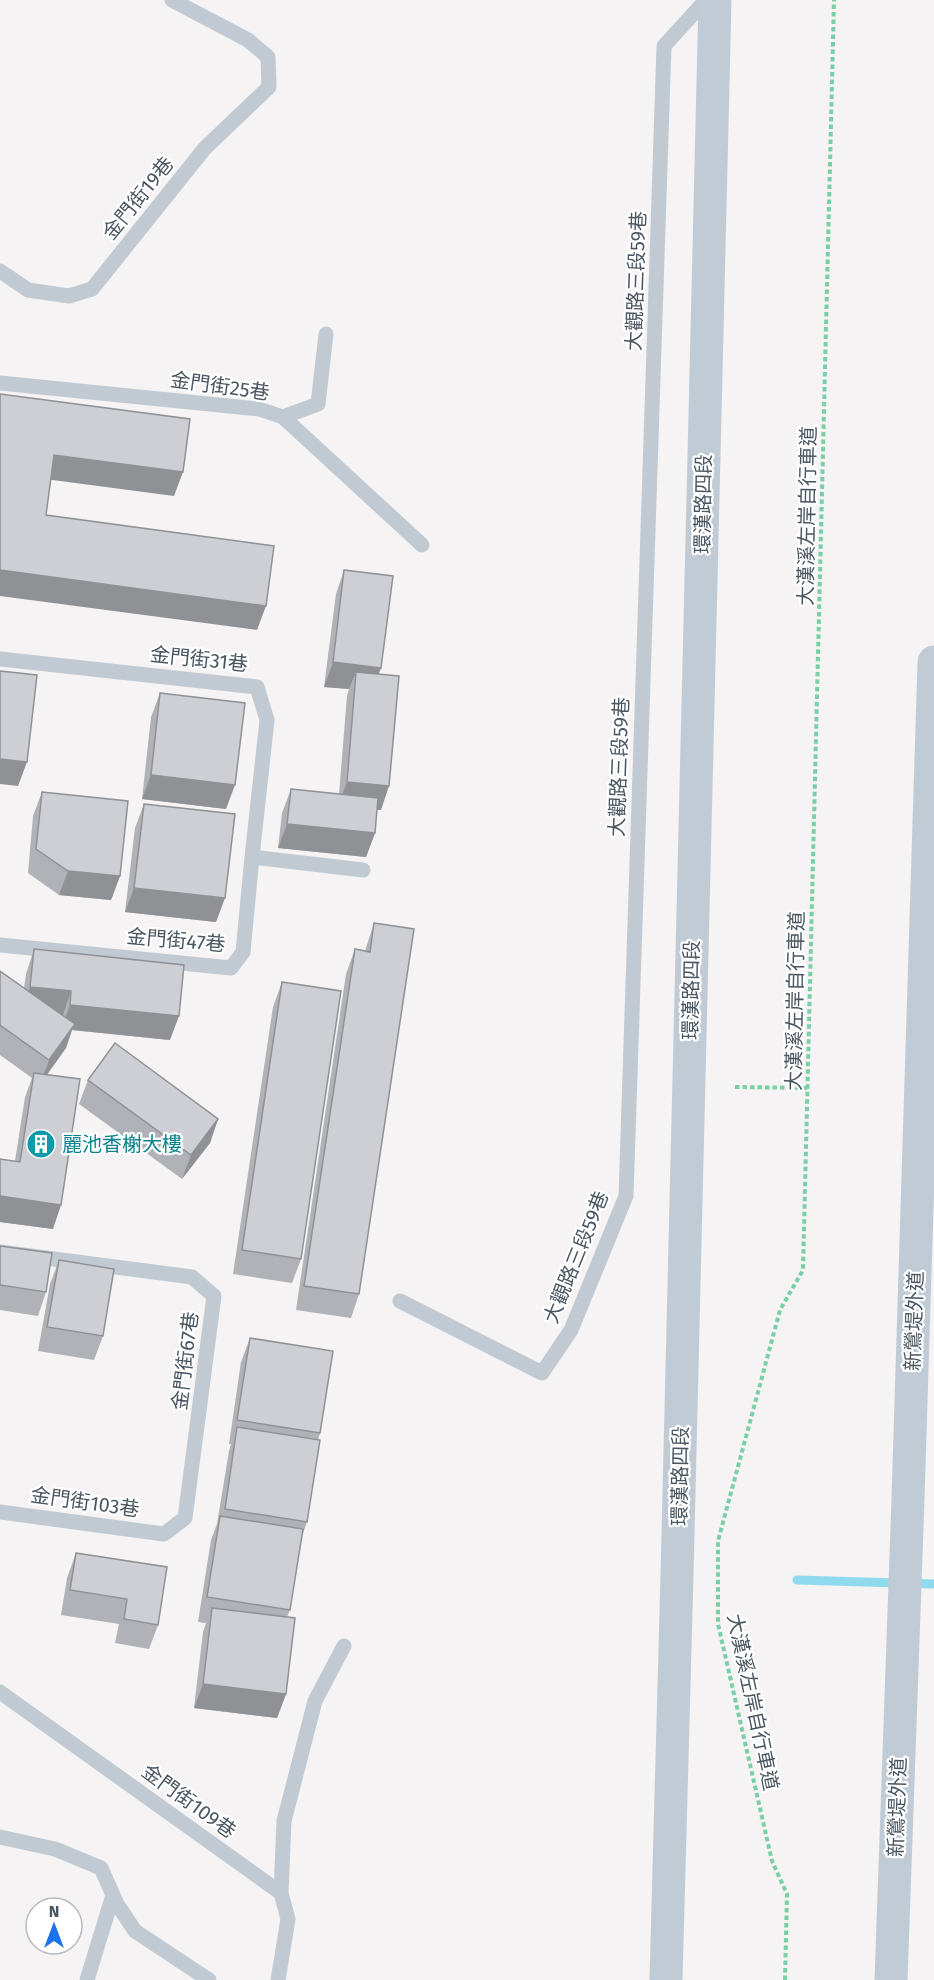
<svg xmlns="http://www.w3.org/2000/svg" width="934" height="1980" font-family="'Fira Sans','Noto Sans TC',sans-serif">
  <rect width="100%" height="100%" fill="#f5f3f3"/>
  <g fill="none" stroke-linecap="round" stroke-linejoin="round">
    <path stroke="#90daee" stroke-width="9" d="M797 1580 934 1584"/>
    <path stroke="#7ad0a6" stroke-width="4" stroke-dasharray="4.5 3" stroke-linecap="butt" d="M735 1087 808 1088
      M785 1980 787 1894 772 1861 718 1624V1541L780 1310 803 1270 834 0"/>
    <path stroke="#c1cad2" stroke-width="15" d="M0 271 28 290 69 296 92 289 205 148 269 87 268 57 248 40 172 0
      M0 383 259 409 283 417 422 545
      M283 417 318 404 326 334
      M0 659 257 687 267 720 252 857
      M0 945 231 968 243 952 252 857 363 870
      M0 1252 192 1277 214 1296 185 1518 164 1534 0 1512
      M400 1301 542 1373 571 1330 626 1196 664 46 706 0
      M0 1692 281 1893 288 1919 278 1980
      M0 1837 55 1849 101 1868 117 1904 135 1931 209 1980
      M281 1893 284 1821 315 1701 344 1646
      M87 1980 113 1895"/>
    <path stroke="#c1cbd6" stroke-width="33" d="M666 1980 677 1575 715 0
      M891 1980 908 1499 934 662"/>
  </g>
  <path fill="#b0b2b7" d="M344 570 379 674 381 810H377L375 833 366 857 278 848 282 813 291 789 339 794 347 696 349 689 324 687 336 594Z
    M160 693 226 809 142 799 151 717Z
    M42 792 120 876 111 900 59 895 28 873 33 816Z
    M144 804 216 922 125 912 135 828Z
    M374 923 359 1294 351 1318 296 1310 346 974 355 949 365 951Z
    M34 949 170 1040 72 1030 66 1048 47 1075 53 1229 0 1222V1159L15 1161 25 1097 32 1078 0 1055V971L24 988 26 974Z
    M282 982 301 1259 292 1283 233 1274 273 1007Z
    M88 1080 218 1119 210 1143 182 1179 79 1104Z
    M0 1246 46 1292 38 1316 0 1310Z
    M59 1260 103 1336 94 1360 38 1351 50 1284Z
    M250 1338 320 1433 318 1440 307 1522 302 1536 290 1610 287 1617 286 1694 277 1718 194 1708 203 1632 206 1623 198 1622 211 1540 217 1524 229 1451 231 1444H229L241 1362Z
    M76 1553 158 1625 149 1649 115 1643 119 1624 61 1615 67 1578Z"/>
  <path fill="#909195" d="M54 455 183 472 174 496 45 479Z
    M0 570 266 606 257 630 0 596Z
    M333 662 381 668 372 692 356 672 349 689 324 687Z
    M0 759 27 762 18 786 0 784Z
    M151 775 235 785 226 809 142 799Z
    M347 782 389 786 381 810 338 806Z
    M287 824 375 833 366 857 278 848Z
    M68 871 120 876 111 900 59 895Z
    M134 888 225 898 216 922 125 912Z
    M30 987 71 991 63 1015 22 1011Z
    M70 1005 179 1016 170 1040 72 1030 66 1048 40 1084Z
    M218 1119 210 1143 182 1179 191 1155Z
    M0 1196 61 1205 53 1229 0 1222Z
    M203 1684 286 1694 277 1718 194 1708Z"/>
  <path fill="#cdcfd5" stroke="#909195" stroke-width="1.5" d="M0 394 190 419 183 472 54 455 46 515 274 546 266 606 0 570Z
    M344 570 393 576 381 668 333 662Z
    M0 671 37 675 27 762 0 759Z
    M356 672 399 676 389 786 347 782Z
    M160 693 245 703 235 785 151 775Z
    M291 789 378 798 375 833 287 824Z
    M42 792 128 801 120 876 68 871 36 849Z
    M144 804 235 814 225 898 134 888Z
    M374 923 414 929 359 1294 304 1286 355 949 370 952Z
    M34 949 184 965 179 1016 70 1005 71 991 30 987Z
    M0 971 75 1024 49 1060 0 1025Z
    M282 982 341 991 301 1259 242 1250Z
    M115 1043 218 1119 191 1155 88 1080Z
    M34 1073 80 1079 61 1205 0 1196V1159L20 1162Z
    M0 1246 52 1253 46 1292 0 1285Z
    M59 1260 114 1269 103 1336 47 1327Z
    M250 1338 333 1351 320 1433 237 1420Z
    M237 1427 320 1440 307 1522 225 1509Z
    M220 1516 303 1529 290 1610 207 1597Z
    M76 1553 167 1567 158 1625 124 1619 127 1599 70 1590Z
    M212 1608 295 1618 286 1694 203 1684Z"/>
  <defs>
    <g id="building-disc" transform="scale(1.5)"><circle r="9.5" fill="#0f9aa8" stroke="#fff"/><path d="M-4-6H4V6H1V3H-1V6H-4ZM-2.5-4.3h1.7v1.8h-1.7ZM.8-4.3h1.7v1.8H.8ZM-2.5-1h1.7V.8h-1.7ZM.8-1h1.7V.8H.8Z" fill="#fff"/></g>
  </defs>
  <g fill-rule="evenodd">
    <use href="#building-disc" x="41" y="1144"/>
  </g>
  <g text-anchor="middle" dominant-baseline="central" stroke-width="4.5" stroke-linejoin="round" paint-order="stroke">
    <g font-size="20" fill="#4a5661" stroke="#fff">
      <text transform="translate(138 198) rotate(-51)">金門街19巷</text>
      <text transform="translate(636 281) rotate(-88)">大觀路三段59巷</text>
      <text transform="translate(220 386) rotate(8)">金門街25巷</text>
      <text transform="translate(703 504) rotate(-89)">環漢路四段</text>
      <text transform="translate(807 516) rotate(-89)">大漢溪左岸自行車道</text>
      <text transform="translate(199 659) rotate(6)">金門街31巷</text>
      <text transform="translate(619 767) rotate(-88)">大觀路三段59巷</text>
      <text transform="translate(176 940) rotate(5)">金門街47巷</text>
      <text transform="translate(691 990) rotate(-89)">環漢路四段</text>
      <text transform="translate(795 1001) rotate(-89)">大漢溪左岸自行車道</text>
      <text transform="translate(576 1257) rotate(-68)">大觀路三段59巷</text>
      <text transform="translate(914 1321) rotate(-88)">新鶯堤外道</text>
      <text transform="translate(185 1361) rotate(-83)">金門街67巷</text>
      <text transform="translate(680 1476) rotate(-89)">環漢路四段</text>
      <text transform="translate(85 1502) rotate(8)">金門街103巷</text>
      <text transform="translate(753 1702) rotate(78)">大漢溪左岸自行車道</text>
      <text transform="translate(189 1801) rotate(36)">金門街109巷</text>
      <text transform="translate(897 1807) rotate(-88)">新鶯堤外道</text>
    </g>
    <g font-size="20" fill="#0d838f" stroke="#fff" text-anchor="start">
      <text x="62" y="1144">麗池香榭大樓</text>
    </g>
  </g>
  <g transform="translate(54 1926)"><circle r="28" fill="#ffffff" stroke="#b7bbc0" stroke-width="1.5"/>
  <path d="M0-4.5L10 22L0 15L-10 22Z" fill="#1a73e8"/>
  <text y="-9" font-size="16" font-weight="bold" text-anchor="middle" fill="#4a5661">N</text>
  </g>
</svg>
